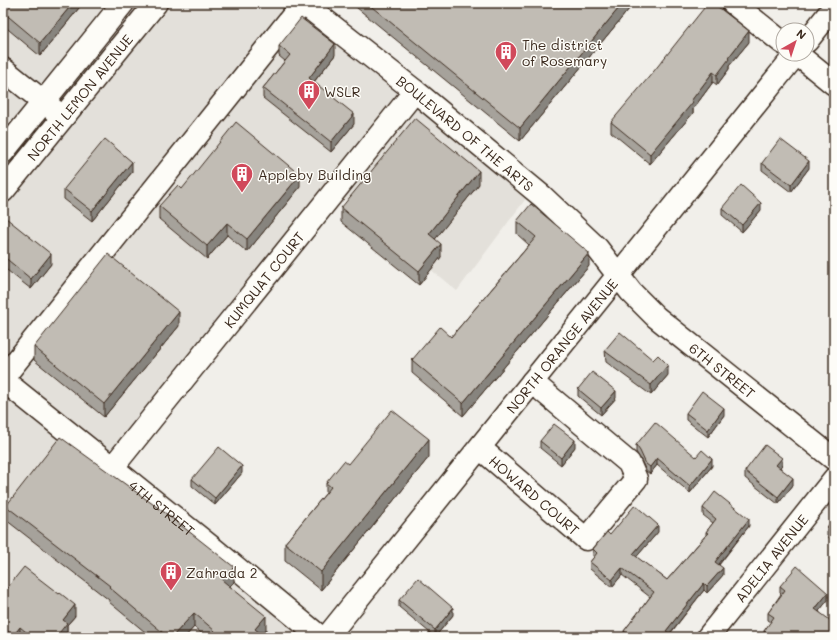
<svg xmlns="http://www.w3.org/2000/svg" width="837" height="640" font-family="Mali,sans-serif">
  <rect width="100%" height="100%" fill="#f1efea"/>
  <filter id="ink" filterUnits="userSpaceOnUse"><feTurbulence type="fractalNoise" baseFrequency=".025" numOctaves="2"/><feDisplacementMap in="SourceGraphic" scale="8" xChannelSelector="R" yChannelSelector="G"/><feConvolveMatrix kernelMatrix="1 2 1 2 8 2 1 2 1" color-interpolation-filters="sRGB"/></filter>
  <g filter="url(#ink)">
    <path fill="#e3e0da" d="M3 3H111L43 87 3 55Z
      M168 3H287L289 5 3 363V206Z
      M304 17 401 93 112 454 16 377Z
      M3 82 29 104 3 136Z
      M416 105 527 197 457 291 342 197Z
      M3 394 168 529 209 559 304 637H3Z"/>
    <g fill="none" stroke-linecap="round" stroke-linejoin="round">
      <g stroke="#3b2a1e" stroke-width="25">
        <g id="minor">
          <path id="s1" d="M303 3 415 91 543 197 597 248 631 292 656 317 834 459"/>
          <path d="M733 3 783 43"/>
          <path d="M807 41 834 7"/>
          <path d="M797 54 834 84"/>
          <path d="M3 69 55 111"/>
          <path d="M3 152 123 3"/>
          <path id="s2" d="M3 191 156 3"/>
          <path d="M3 378 303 3"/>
          <path id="s3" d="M3 380 215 550 320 637"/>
          <path id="s4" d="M480 448 586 539 636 479 629 463 532 382"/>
          <path id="s5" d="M112 468 415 91"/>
          <path id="s6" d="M327 637 796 54"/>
          <path id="s7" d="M708 637 834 479"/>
        </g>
      </g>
      <use href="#minor" stroke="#fdfcf7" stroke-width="22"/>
    </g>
    <path fill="#a6a29b" stroke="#3b2a1e" d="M3 3H83L40 56 3 25Z
      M351 3H634L520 141Z
      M749 42 729 66V69L717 85 713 82 693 109V113L650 164 611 132V122Z
      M279 46 335 55 314 82 354 124 331 152 263 98V88L285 61 279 56Z
      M762 163 809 168 791 192 762 170Z
      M132 172 92 221 64 199V189Z
      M479 184 435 239 441 257 419 285 341 222V208Z
      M300 187 247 252 227 235 207 259 159 219V206L182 189Z
      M722 208 761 210 742 232 722 215Z
      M517 221 589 266 463 416 412 373V360L451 337 529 245 517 234Z
      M3 222 51 264 31 289 3 267Z
      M179 326 104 417 34 360V347Z
      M605 350 668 375 651 395 606 362Z
      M578 389 616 398 601 415 578 396Z
      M686 413 724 415 708 437 686 420Z
      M540 441 575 447 561 465 540 448Z
      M636 445 696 457 712 466 690 493 657 465 650 474 646 471 640 458 636 452Z
      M429 457 321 590 285 561V543L326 493V483L348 464Z
      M782 465 780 467 793 485 778 504 745 478V471Z
      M242 473 215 505 192 486V479Z
      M6 506 234 582 230 586 266 630 262 635 265 637H206L194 627 185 637H151L109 602V600L6 520Z
      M703 508 749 526 719 565 723 575 707 593 704 590 670 634 673 637H624V631L650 597 622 575 612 587 590 569V562L594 557 593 556V549L610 535 658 532 636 557 667 580 706 535V532L713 523 703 515Z
      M834 519V541L827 536V527Z
      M780 586 828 600 819 611 834 637H764V631L771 622 768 620V613L781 594 780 593Z
      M3 593 75 616 67 625V634L65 637H3Z
      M399 600 453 615 435 637 399 607Z"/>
    <path fill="#87847e" stroke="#3b2a1e" d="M73 3H83L40 56V43Z
      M623 3H634L520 141V128Z
      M749 31V42L729 66V69L717 85V75L728 58Z
      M335 44V55L309 88V78Z
      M713 72V82L693 109V113L650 164V154Z
      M354 114V124L331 152V142Z
      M809 161V168L791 192V185Z
      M132 162V172L92 221V211Z
      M479 171V184L429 247V234Z
      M300 175V187L247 252V239Z
      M761 203V210L742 232V225Z
      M227 223V235L207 259V246Z
      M441 244V257L419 285V271Z
      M589 253V266L463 416V403Z
      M51 254V264L31 289V279Z
      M179 312V326L104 417V404Z
      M668 365V375L651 395V385Z
      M616 391V398L601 415V408Z
      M724 408V415L708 437V430Z
      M429 439V457L321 590V572Z
      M575 440V447L561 465V458Z
      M657 458V465L650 474V467Z
      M782 458V465L776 472V465Z
      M712 459V466L690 493V486Z
      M242 466V473L215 505V498Z
      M793 478V485L778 504V497Z
      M749 519V526L715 569V562Z
      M658 525V532L633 561V554Z
      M234 567V582L222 594V580Z
      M622 568V575L612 587V580Z
      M723 568V575L707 593V586Z
      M704 583V590L667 637 666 631Z
      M828 593V600L815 616V609Z
      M75 605V616L67 625V634L65 637H56L63 620Z
      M453 608V615L435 637V630Z
      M194 613V627L185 637H172Z
      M266 616V630L260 637 255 629Z
      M20 627V637H13V636Z"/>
    <path fill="#c1bcb4" stroke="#3b2a1e" d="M3 3H73L40 43 3 12Z
      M367 3H623L520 128Z
      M708 3H713L749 31 728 58 729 59 717 75 713 72 691 101 693 102 650 154 611 122 654 71Z
      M301 18 335 44 309 78 354 114 331 142 263 88 290 55 279 46Z
      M415 118 479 171 429 234 441 244 419 271 341 208Z
      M236 122 300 175 247 239 227 223 207 246 159 206 178 185 182 189Z
      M105 139 132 162 92 211 64 189Z
      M780 139 809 161 791 185 762 163Z
      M741 185 761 203 742 225 722 208Z
      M531 204 589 253 463 403 412 360 440 327 451 337 536 237 517 221Z
      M6 218 51 254 31 279 3 256V222Z
      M108 254 179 312 104 404 34 347Z
      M620 332 653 360 658 355 668 365 651 385 606 352 605 350Z
      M592 372 616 391 601 408 578 389Z
      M702 391 724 408 708 430 686 413Z
      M392 410 429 439 321 572 285 543 331 487 326 483 344 461 348 464Z
      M655 422 696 457 702 450 712 459 690 486 657 458 650 467 646 464 640 451 636 445Z
      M554 424 575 440 561 458 540 441Z
      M60 437 168 515 234 567 222 580 266 616 255 629 265 637H210L215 631 194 613 172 637H168L109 587 110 586 6 506Z
      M765 445 782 458 776 465 793 478 778 497 745 471Z
      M219 447 242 466 215 498 192 479Z
      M715 492 749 519 715 562 723 568 707 586 704 583 666 631 673 636 672 637H631L624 631 654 592 622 568 612 580 590 562 597 553 593 549 607 532 610 535 635 505 658 525 633 554 667 580 708 533 706 532 716 519 703 508Z
      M834 519V532L827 527Z
      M797 566 828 593 815 609 834 623V637H772L764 631 774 617 768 613 785 590 780 586Z
      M24 567 59 594 60 593 75 605 63 620 67 623 56 637H32L20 627 13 636 3 627V593Z
      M418 578 453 608 435 630 399 600Z"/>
  </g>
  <defs>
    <g id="building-pin" transform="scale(1.15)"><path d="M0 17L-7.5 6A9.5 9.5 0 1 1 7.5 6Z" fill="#d1495b" stroke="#fdfcf7"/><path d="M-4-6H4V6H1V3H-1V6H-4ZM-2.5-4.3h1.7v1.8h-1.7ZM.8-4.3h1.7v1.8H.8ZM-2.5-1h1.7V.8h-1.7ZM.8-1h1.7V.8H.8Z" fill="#fff"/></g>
  </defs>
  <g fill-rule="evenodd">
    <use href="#building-pin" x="506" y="52"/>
    <use href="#building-pin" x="309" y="91"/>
    <use href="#building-pin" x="242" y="174"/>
    <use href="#building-pin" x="171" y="572"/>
  </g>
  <g text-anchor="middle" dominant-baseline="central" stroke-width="3" stroke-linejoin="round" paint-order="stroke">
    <g font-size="14" fill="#3b2a1e" stroke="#fdfcf7" text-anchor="start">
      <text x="522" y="44">The district<tspan x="522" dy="16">of Rosemary</tspan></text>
      <text x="324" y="91">WSLR</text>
      <text x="258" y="174">Appleby Building</text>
      <text x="186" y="572">Zahrada 2</text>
    </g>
    <g font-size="14" fill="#3b2a1e" stroke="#fdfcf7">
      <text stroke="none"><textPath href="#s2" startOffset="121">NORTH LEMON AVENUE</textPath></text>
      <text stroke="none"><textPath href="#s1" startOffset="208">BOULEVARD OF THE ARTS</textPath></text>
      <text stroke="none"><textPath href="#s5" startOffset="242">KUMQUAT COURT</textPath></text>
      <text stroke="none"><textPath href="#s6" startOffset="374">NORTH ORANGE AVENUE</textPath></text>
      <text stroke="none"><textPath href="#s1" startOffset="559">6TH STREET</textPath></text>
      <text stroke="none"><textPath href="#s4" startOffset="72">HOWARD COURT</textPath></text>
      <text stroke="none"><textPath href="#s3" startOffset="204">4TH STREET</textPath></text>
      <text stroke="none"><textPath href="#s7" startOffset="101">ADELIA AVENUE</textPath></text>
    </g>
  </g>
  <rect width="837" height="640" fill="none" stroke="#fdfcf7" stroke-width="16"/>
  <rect x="8" y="8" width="821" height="624" fill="none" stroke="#3b2a1e" stroke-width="1.5" filter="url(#ink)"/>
  <g transform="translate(795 42) rotate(39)"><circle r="19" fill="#fdfcf7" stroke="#afa8a0"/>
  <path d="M0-3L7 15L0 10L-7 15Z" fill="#d1495b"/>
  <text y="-6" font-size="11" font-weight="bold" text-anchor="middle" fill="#3b2a1e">N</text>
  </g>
</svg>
